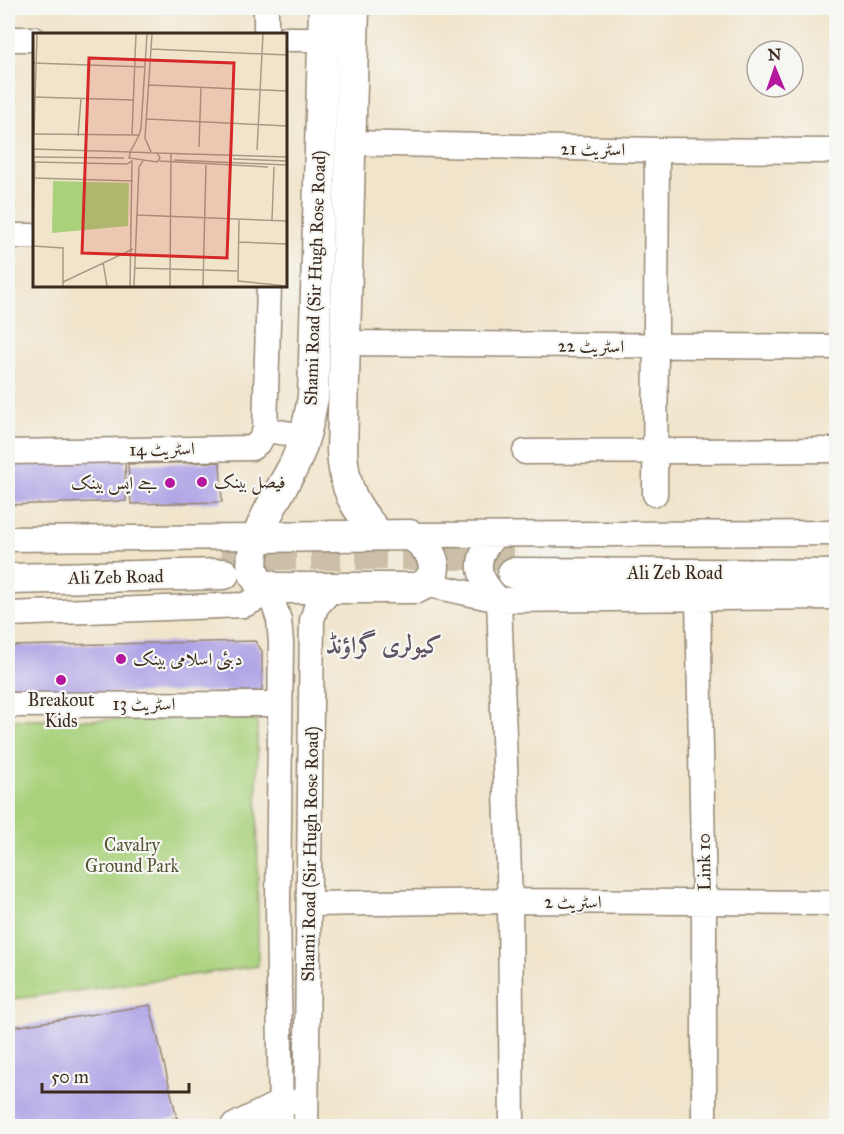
<svg xmlns="http://www.w3.org/2000/svg" width="844" height="1134" font-family="'IM FELL Great Primer',Amiri,serif">
  <rect width="100%" height="100%" fill="#f6f6f2"/>
  <filter id="ink" filterUnits="userSpaceOnUse"><feTurbulence type="fractalNoise" baseFrequency=".0167" numOctaves="2"/><feDisplacementMap in="SourceGraphic" scale="12" xChannelSelector="R" yChannelSelector="G"/><feConvolveMatrix kernelMatrix="1 2 1 2 8 2 1 2 1" color-interpolation-filters="sRGB"/></filter>
  <filter id="wash" filterUnits="userSpaceOnUse"><feTurbulence type="fractalNoise" baseFrequency=".008" numOctaves="4" result="noise"/><feDisplacementMap in="SourceGraphic" scale="24" xChannelSelector="R" yChannelSelector="G"/><feGaussianBlur stdDeviation="1.35" result="paint"/><feColorMatrix in="noise" values="0 0 0 0 0 0 0 0 0 0 0 0 0 0 0 0 0 1.4 0 .05"/><feComposite in="paint" operator="in"/></filter>
  <g filter="url(#wash)">
    <rect width="100%" height="100%" fill="#f0e4ca"/>
    <path fill="#a9d17b" stroke="#727e4c" stroke-width="1.5" d="M257 719 258 966 8 1000V720Z"/>
    <g id="blocks">
      <path fill="#ab9fe5" d="M125 456 126 501 8 505V457Z
        M220 462 222 502 131 504 128 464Z
        M255 641 262 651V691L8 695V646Z
        M150 1005 177 1118 137 1126H8V1028Z"/>
    </g>
  </g>
  <g filter="url(#ink)">
    <use href="#blocks" fill-opacity="0" stroke="#968774" stroke-width="1.5"/>
    <g fill="none" stroke-linecap="round" stroke-linejoin="round">
      <path stroke="#ccbfa8" stroke-width="30" stroke-dasharray="30 15" stroke-linecap="butt" d="M221 555H514"/>
      <g stroke="#968774" stroke-width="27">
        <path id="minor" d="M266 8V34
          M8 39H34
          M285 39H324
          M350 143 657 150 836 151
          M8 236H34
          M346 343 836 347
          M265 430 269 285
          M8 452 252 448 260 441 265 430 306 436
          M525 452 836 450
          M655 494 657 150
          M410 535 836 533
          M496 535C472 560 476 576 499 600L510 901 512 1126
          M8 539 258 537
          M425 584 499 600 836 597
          M268 587 279 620 281 643 278 904 281 1126
          M698 598 704 903V1126
          M8 614 244 605 261 597 268 587
          M8 705 280 704
          M309 904 510 901 836 903
          M233 1126 281 1102H293
          M306 1126 312 620 316 607 332 589"/>
      </g>
      <g stroke="#968774" stroke-width="33">
        <path id="major" d="M354 8 342 451C344 489 354 507 379 535
          M258 537 410 535C432 546 447 576 417 588H277L261 584C232 558 284 488 296 461 305 440 309 420 313 397L324 8
          M513 573 836 575
          M8 579 224 574"/>
      </g>
      <use href="#minor" stroke="#fff" stroke-width="24"/>
      <use href="#major" stroke="#fff" stroke-width="30"/>
    </g>
  </g>
  <g fill="#b5179e" stroke="#f6f6f2" stroke-width="2">
    <circle cx="202" cy="482" r="6"/>
    <circle cx="170" cy="483" r="6"/>
    <circle cx="121" cy="659" r="6"/>
    <circle cx="61" cy="680" r="6"/>
  </g>
  <g text-anchor="middle" dominant-baseline="central" stroke-width="4.5" stroke-linejoin="round" paint-order="stroke">
    <g font-size="18" fill="#3b2a1e" stroke="#f6f6f2">
      <text transform="translate(593 149) rotate(1)">اسٹریٹ 21</text>
      <text transform="translate(315 278) rotate(-88)">Shami Road (Sir Hugh Rose Road)</text>
      <text transform="translate(591 346) rotate(1)">اسٹریٹ 22</text>
      <text transform="translate(162 449) rotate(-1)">اسٹریٹ 14</text>
      <text x="675" y="573">Ali Zeb Road</text>
      <text transform="translate(116 577) rotate(-1)">Ali Zeb Road</text>
      <text x="144" y="704">اسٹریٹ 13</text>
      <text transform="translate(310 854) rotate(-89)">Shami Road (Sir Hugh Rose Road)</text>
      <text transform="translate(704 862) rotate(-91)">Link 10</text>
      <text x="573" y="902">اسٹریٹ 2</text>
    </g>
    <g font-size="18" fill="#3b2a1e" stroke="#f6f6f2" text-anchor="start">
      <text x="214" y="482">فیصل بینک</text>
      <text x="158" y="483" text-anchor="end">جے ایس بینک</text>
      <text x="133" y="659">دبئی اسلامی بینک</text>
      <text x="61" y="700" text-anchor="middle">Breakout<tspan x="61" dy="21">Kids</tspan></text>
    </g>
    <g font-size="18" fill="#565435" stroke="#f6f6f2">
      <text x="132" y="845">Cavalry<tspan x="132" dy="21">Ground Park</tspan></text>
    </g>
    <g font-size="24" font-weight="bold" fill="#625364" stroke="#f6f6f2">
      <text x="384" y="645">کیولری گراؤنڈ</text>
    </g>
  </g>
  <g transform="translate(33 33)">
    <rect width="254" height="254" fill="#f0e4ca"/>
    <path d="M20 148 96 150 95 193 19 200Z" fill="#a9d17b"/>
    <path fill="none" stroke="#a89a85" stroke-width="1.5" d="M118 16 254 22M0 30 112 34M116 52 254 58M0 64 101 67M114 86 254 93M0 101 106 102M1 101 4 1M99 101 103 1M45 103 48 66M166 114 168 55M0 116 97 119M224 117 230 1M97 119 124 120 127 125 124 129 96 125 97 121V119L101 112 106 102 108 95 114 1M118 119 112 105 119 1M124 120 254 124M0 124 91 125M200 126 254 128M141 127 254 132M126 128 235 134M0 129 94 131 99 128 97 253M0 145 100 148M104 182 254 188M0 184 2 129M206 186 205 248 254 253M239 187 241 134M205 209 254 211M0 213 30 215V253M70 229 74 253M102 235 204 238M30 249 100 216M101 253 106 134 110 128M137 253 138 120M170 253 173 132"/>
    <path fill="#d62828" fill-opacity="0.15" stroke="#d62828" stroke-width="3" d="M56 25 201 30 194 225 49 220Z"/>
    <rect width="254" height="254" fill="none" stroke="#3b2a1e" stroke-width="3"/>
  </g>
  <rect width="844" height="1134" fill="none" stroke="#f6f6f2" stroke-width="30"/>
  <g transform="translate(775 69) rotate(358)"><circle r="28" fill="#f6f6f2" stroke="#aba49d" stroke-width="1.5"/>
  <path d="M0-4.5L10 22L0 15L-10 22Z" fill="#b5179e"/>
  <text y="-9" font-size="16" font-weight="bold" text-anchor="middle" fill="#3b2a1e">N</text>
  </g>
  <path d="M42 1083v9h147v-9" fill="none" stroke="#3b2a1e" stroke-width="3"/>
  <text x="51" y="1083" font-size="18" fill="#3b2a1e" stroke="#f6f6f2" stroke-width="4.5" paint-order="stroke">50 m</text>
</svg>
